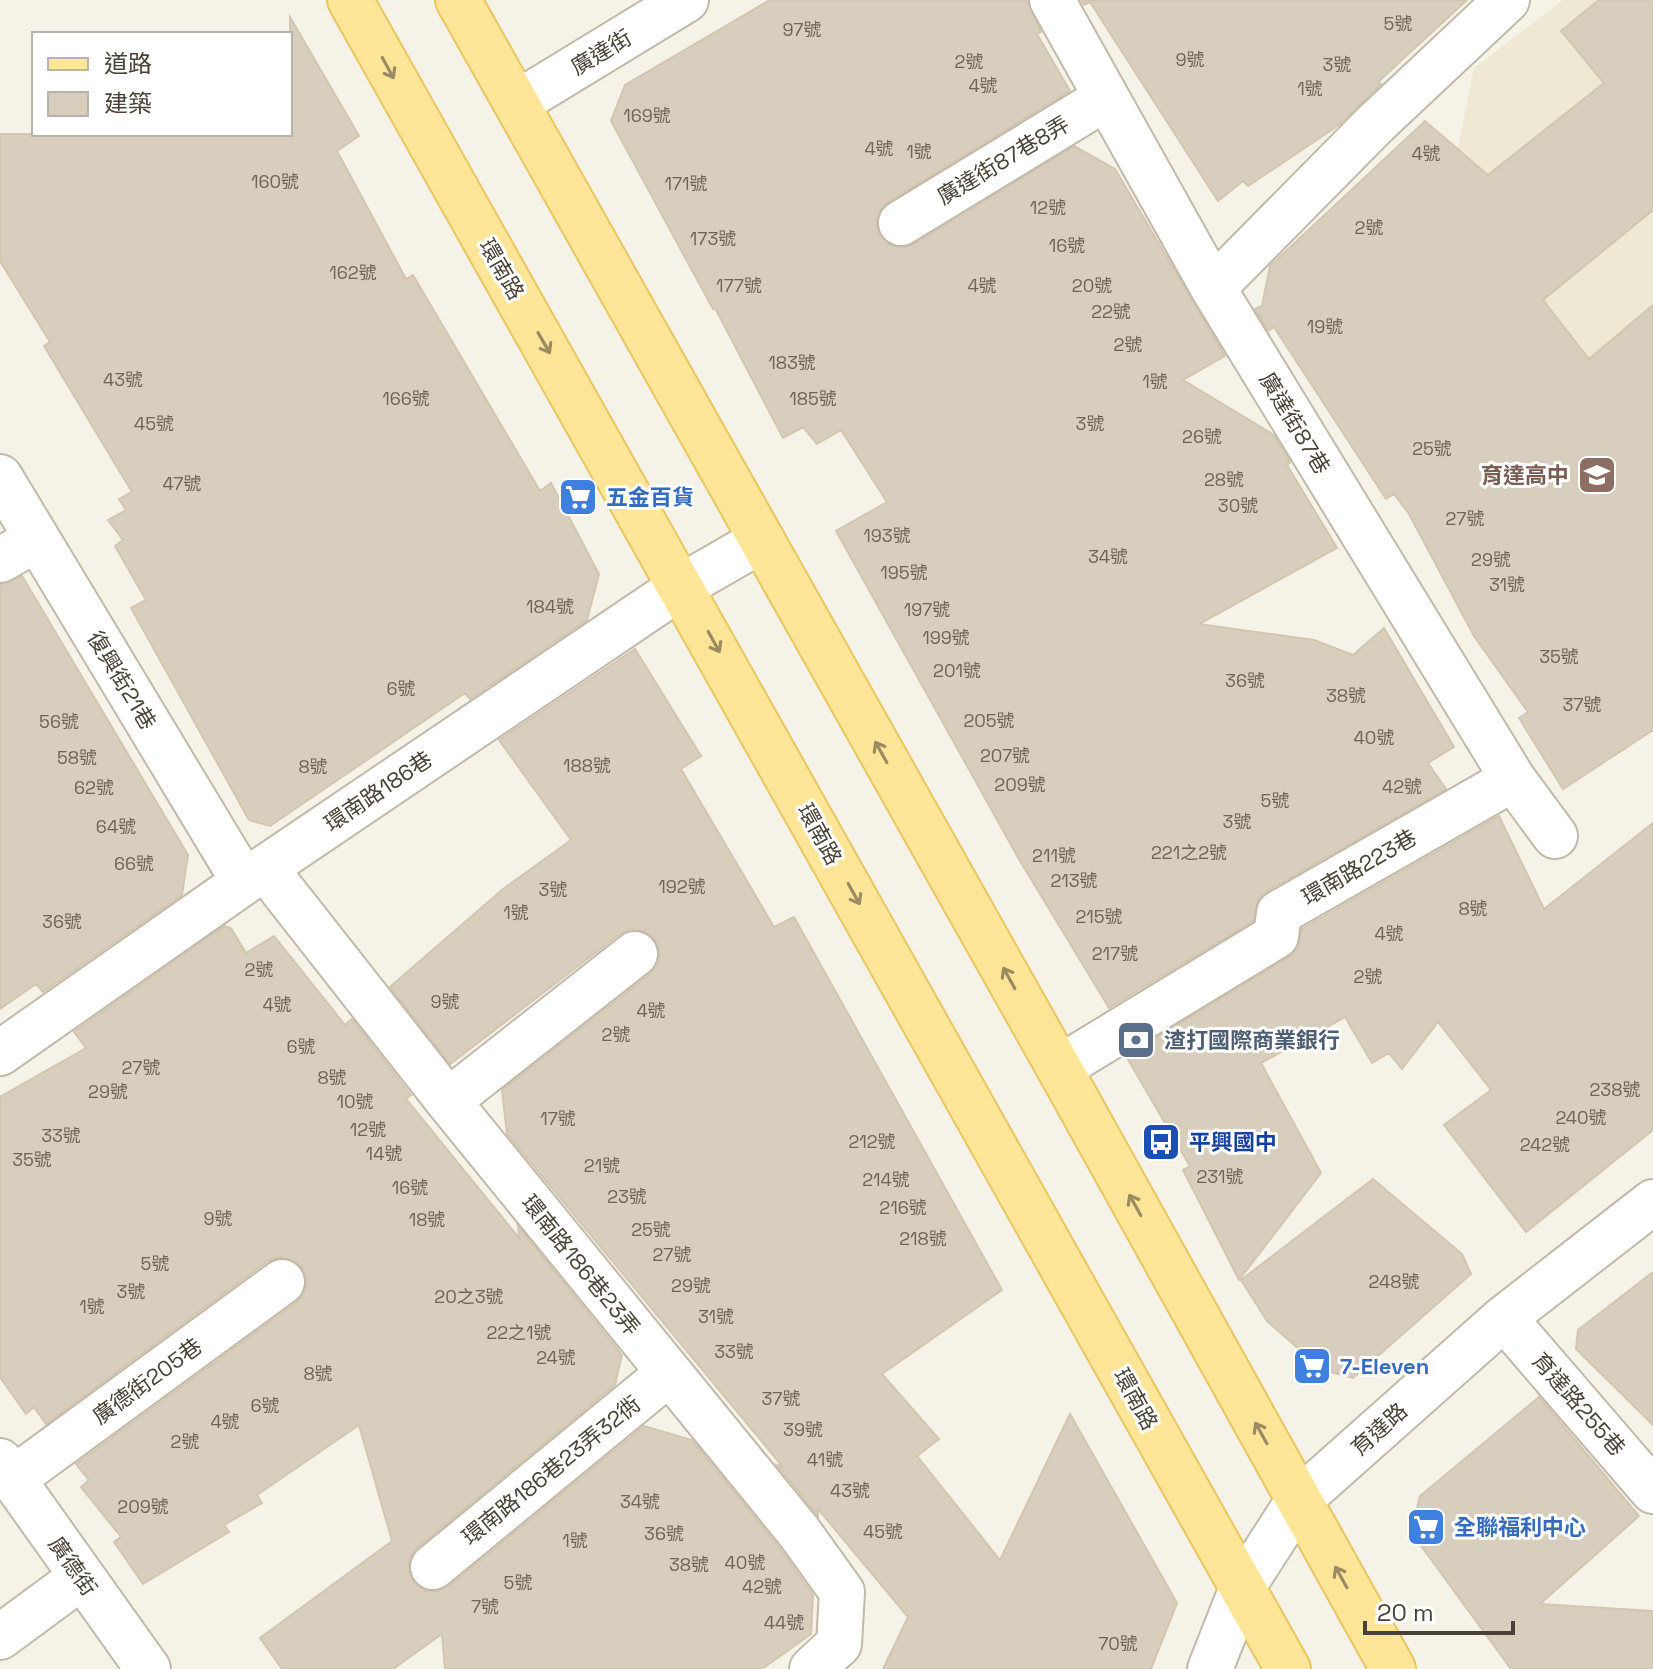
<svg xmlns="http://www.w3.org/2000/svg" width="1653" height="1669" font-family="'Space Grotesk','Noto Sans TC',sans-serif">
  <rect width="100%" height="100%" fill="#f5f2e8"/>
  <path fill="#efe8d2" d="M1563 0H1653V656L1429 293 1474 68Z"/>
  <path fill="#d7cebd" stroke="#d3c6b0" stroke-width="2" d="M770 0H1027L1041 32 1037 34 1070 91 888 202 879 212 876 224 879 235 890 245 902 248 914 244 1074 146 1115 169 1225 356 1183 380 1274 435 1290 462 1287 465 1337 548 1199 624 1314 640 1353 655 1384 628 1454 747 1428 763 1446 789 1267 891 1258 900 1253 921 1109 1008 1020 861 836 531 887 502 841 430 817 444 803 427 783 438 715 308 713 309 611 121 625 85Z
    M1081 0H1467L1378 82 1381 84 1339 125 1248 186 1243 181 1218 201 1090 2 1084 5Z
    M1599 0H1653V210L1543 300 1589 359 1653 305V730L1563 789 1519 718 1528 712 1474 636 1409 514 1394 494 1386 499 1274 327 1268 331 1255 309 1262 306 1270 266 1425 121 1488 175 1604 83 1561 31Z
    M290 17 359 136 337 151 406 279 413 275 540 491 551 483 599 574 587 620 470 699 465 693 270 826 249 820 131 608 146 600 115 546 123 540 108 520 126 510 119 499 132 492 44 346 50 342 0 261V134H290Z
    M22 576 188 855 182 895 43 992 36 984 0 1009V585Z
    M635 649 701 756 681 769 774 927 794 917 1002 1290 882 1374 939 1439 917 1456 1000 1560 1070 1414 1177 1603 1151 1669H883L908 1617 818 1509V1516L777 1465 783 1467 507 1134 502 1090 650 974 658 964 660 951 654 938 644 931 632 929 620 934 450 1064 390 987 503 889 571 840 499 740Z
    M1499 816 1544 909 1653 823V1130L1526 1232 1444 1125 1491 1090 1438 1022 1402 1069 1389 1053 1372 1063 1345 1017 1261 1063 1321 1173 1239 1280 1183 1170 1190 1166 1126 1056 1289 957 1297 949 1302 929Z
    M224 926 231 928 246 953 274 936 345 1025 352 1019 411 1095 406 1099 519 1238 518 1226 622 1355 615 1385 417 1548 410 1558 408 1570 414 1583 424 1590 436 1592 449 1586 644 1426 692 1440 779 1547 813 1595 811 1634 762 1669H445L442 1634 393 1669H282L260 1638 392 1541 359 1425 257 1495 262 1503 224 1525 229 1532 143 1584 114 1542 121 1537 81 1487 89 1480 76 1464 297 1302 305 1291 307 1279 302 1267 293 1260 280 1257 268 1261 46 1424 34 1407 26 1414 0 1377V1097L86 1048 74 1032Z
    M1373 1179 1462 1254 1471 1274 1353 1378 1323 1370 1267 1321 1241 1280Z
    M1653 1272V1425L1576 1349 1578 1330Z
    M1539 1397 1639 1516 1540 1604 1653 1611V1669H1511L1411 1532 1420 1496Z"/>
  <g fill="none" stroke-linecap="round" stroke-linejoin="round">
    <g stroke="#c1baaa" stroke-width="48">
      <path id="minor" d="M1052 0 1213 288 1513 779 1555 836
        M517 103 686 0
        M901 223 1106 98
        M1213 288 1375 124 1507 0
        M0 477 244 882
        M0 560 37 539
        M265 868 448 1101 799 1532 842 1592 839 1644 812 1669
        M0 1053 244 882 682 586 762 540
        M1059 1068 1276 936 1279 913 1513 779
        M448 1101 635 954
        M1504 1318 1653 1491
        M0 1461 148 1669
        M13 1479 282 1282
        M433 1567 669 1373
        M0 1637 80 1578
        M1210 1669 1242 1588 1298 1501 1504 1318 1653 1202"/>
    </g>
    <g stroke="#eac661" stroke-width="48">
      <path id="major" d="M350 0 1288 1669
        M458 0 1059 1068 1393 1669"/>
    </g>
    <use href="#minor" stroke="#fff" stroke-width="44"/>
    <use href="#major" stroke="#ffe597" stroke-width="44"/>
  </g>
  <defs><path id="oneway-shaft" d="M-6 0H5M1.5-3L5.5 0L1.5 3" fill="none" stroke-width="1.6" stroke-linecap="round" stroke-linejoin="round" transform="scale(2)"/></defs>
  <g stroke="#9b8b62">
    <use href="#oneway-shaft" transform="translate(388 68) rotate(61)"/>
    <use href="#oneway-shaft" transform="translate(544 343) rotate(60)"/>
    <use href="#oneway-shaft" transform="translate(714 642) rotate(61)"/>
    <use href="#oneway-shaft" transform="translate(881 752) rotate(-119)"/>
    <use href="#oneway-shaft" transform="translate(854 894) rotate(61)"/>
    <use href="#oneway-shaft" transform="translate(1009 978) rotate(-119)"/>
    <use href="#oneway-shaft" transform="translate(1135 1205) rotate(-119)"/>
    <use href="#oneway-shaft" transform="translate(1261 1433) rotate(-119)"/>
    <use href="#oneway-shaft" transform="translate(1341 1577) rotate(-119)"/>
  </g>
  <defs>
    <g id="school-square" transform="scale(2)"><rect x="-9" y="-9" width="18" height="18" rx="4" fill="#8d6e63" stroke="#fff"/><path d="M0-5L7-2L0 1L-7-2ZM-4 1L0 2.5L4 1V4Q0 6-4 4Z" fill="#fff"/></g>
    <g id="supermarket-square" transform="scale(2)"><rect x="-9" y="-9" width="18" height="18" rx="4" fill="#3f7fe0" stroke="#fff"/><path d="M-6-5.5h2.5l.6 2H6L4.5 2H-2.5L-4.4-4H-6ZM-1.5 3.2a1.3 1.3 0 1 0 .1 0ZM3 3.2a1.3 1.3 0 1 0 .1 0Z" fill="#fff"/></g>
    <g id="bank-square" transform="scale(2)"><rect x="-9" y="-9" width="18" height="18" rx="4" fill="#5c6f8a" stroke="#fff"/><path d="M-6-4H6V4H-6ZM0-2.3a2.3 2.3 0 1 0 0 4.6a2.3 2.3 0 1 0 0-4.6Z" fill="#fff"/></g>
    <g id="bus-square" transform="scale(2)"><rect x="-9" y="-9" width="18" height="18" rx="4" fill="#1a4fb4" stroke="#fff"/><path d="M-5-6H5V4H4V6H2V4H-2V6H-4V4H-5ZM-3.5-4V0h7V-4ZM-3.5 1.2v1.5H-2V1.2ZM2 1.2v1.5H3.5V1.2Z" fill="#fff"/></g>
  </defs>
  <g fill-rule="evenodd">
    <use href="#school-square" x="1597" y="475"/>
    <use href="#supermarket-square" x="578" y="497"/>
    <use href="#bank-square" x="1136" y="1040"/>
    <use href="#bus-square" x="1161" y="1142"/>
    <use href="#supermarket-square" x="1312" y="1366"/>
    <use href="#supermarket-square" x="1426" y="1527"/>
  </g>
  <g text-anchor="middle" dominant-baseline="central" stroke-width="6" stroke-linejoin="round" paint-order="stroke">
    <g font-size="18" fill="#6c6558">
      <text x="1398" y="23">5號</text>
      <text x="802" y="29">97號</text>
      <text x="1190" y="59">9號</text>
      <text x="969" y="61">2號</text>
      <text x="1337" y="64">3號</text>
      <text x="983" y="85">4號</text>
      <text x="1310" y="88">1號</text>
      <text x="647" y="115">169號</text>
      <text x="879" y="148">4號</text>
      <text x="919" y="151">1號</text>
      <text x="1426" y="153">4號</text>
      <text x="275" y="181">160號</text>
      <text x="686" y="183">171號</text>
      <text x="1048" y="207">12號</text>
      <text x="1369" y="227">2號</text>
      <text x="713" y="238">173號</text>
      <text x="1067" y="245">16號</text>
      <text x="353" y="272">162號</text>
      <text x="739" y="285">177號</text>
      <text x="982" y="285">4號</text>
      <text x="1092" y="285">20號</text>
      <text x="1111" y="311">22號</text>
      <text x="1325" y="326">19號</text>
      <text x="1128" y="344">2號</text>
      <text x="792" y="362">183號</text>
      <text x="123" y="379">43號</text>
      <text x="1155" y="381">1號</text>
      <text x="406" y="398">166號</text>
      <text x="813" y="398">185號</text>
      <text x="154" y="423">45號</text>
      <text x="1090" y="423">3號</text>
      <text x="1202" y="436">26號</text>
      <text x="1432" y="448">25號</text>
      <text x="1224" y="479">28號</text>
      <text x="182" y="483">47號</text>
      <text x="1238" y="505">30號</text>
      <text x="1465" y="518">27號</text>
      <text x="887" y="535">193號</text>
      <text x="1108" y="556">34號</text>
      <text x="1491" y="559">29號</text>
      <text x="904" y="572">195號</text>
      <text x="1507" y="584">31號</text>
      <text x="550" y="606">184號</text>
      <text x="927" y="609">197號</text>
      <text x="946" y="637">199號</text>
      <text x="1559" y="656">35號</text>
      <text x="957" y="670">201號</text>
      <text x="1245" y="680">36號</text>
      <text x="401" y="688">6號</text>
      <text x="1346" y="695">38號</text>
      <text x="1582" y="704">37號</text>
      <text x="989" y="720">205號</text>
      <text x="59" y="721">56號</text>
      <text x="1374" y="737">40號</text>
      <text x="1005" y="755">207號</text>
      <text x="77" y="757">58號</text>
      <text x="587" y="765">188號</text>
      <text x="313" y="766">8號</text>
      <text x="1020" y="784">209號</text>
      <text x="1402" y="786">42號</text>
      <text x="94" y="787">62號</text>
      <text x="1275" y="800">5號</text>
      <text x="1237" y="821">3號</text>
      <text x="116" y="826">64號</text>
      <text x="1189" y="852">221之2號</text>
      <text x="1054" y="855">211號</text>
      <text x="134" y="863">66號</text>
      <text x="1074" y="880">213號</text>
      <text x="682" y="886">192號</text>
      <text x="553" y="889">3號</text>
      <text x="1473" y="908">8號</text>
      <text x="516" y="912">1號</text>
      <text x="1099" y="916">215號</text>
      <text x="62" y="921">36號</text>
      <text x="1389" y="933">4號</text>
      <text x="1115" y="953">217號</text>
      <text x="259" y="969">2號</text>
      <text x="1368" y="976">2號</text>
      <text x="445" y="1001">9號</text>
      <text x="277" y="1004">4號</text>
      <text x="651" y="1010">4號</text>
      <text x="616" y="1034">2號</text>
      <text x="301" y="1046">6號</text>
      <text x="141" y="1067">27號</text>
      <text x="332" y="1077">8號</text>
      <text x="1615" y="1089">238號</text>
      <text x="108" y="1091">29號</text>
      <text x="355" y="1101">10號</text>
      <text x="1581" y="1117">240號</text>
      <text x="558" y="1118">17號</text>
      <text x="368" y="1129">12號</text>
      <text x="61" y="1135">33號</text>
      <text x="872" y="1141">212號</text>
      <text x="1545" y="1144">242號</text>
      <text x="384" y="1153">14號</text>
      <text x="32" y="1159">35號</text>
      <text x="602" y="1165">21號</text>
      <text x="1220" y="1176">231號</text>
      <text x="886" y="1179">214號</text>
      <text x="410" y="1187">16號</text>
      <text x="627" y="1196">23號</text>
      <text x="903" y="1207">216號</text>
      <text x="218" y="1218">9號</text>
      <text x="427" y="1219">18號</text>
      <text x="651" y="1229">25號</text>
      <text x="923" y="1238">218號</text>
      <text x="672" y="1254">27號</text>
      <text x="155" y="1263">5號</text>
      <text x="1394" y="1281">248號</text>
      <text x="691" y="1285">29號</text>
      <text x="131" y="1291">3號</text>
      <text x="469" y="1296">20之3號</text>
      <text x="92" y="1306">1號</text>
      <text x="716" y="1316">31號</text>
      <text x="519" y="1332">22之1號</text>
      <text x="734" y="1351">33號</text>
      <text x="556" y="1357">24號</text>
      <text x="318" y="1373">8號</text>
      <text x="781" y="1398">37號</text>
      <text x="265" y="1405">6號</text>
      <text x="225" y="1421">4號</text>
      <text x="803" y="1429">39號</text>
      <text x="185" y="1441">2號</text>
      <text x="825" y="1459">41號</text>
      <text x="850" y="1490">43號</text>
      <text x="640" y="1501">34號</text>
      <text x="143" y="1506">209號</text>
      <text x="883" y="1531">45號</text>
      <text x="664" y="1533">36號</text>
      <text x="575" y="1540">1號</text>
      <text x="745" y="1562">40號</text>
      <text x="689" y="1564">38號</text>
      <text x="518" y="1582">5號</text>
      <text x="762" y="1586">42號</text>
      <text x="485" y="1606">7號</text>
      <text x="784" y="1622">44號</text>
      <text x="1118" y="1643">70號</text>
    </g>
    <g font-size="22" fill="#494236" stroke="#fff">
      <text transform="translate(601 52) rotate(-31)">廣達街</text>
      <text transform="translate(1003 160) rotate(-31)">廣達街87巷8弄</text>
      <text transform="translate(502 269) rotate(60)">環南路</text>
      <text transform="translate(1295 423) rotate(59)">廣達街87巷</text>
      <text transform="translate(122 680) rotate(59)">復興街21巷</text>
      <text transform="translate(378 791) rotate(-34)">環南路186巷</text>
      <text transform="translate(820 834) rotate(61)">環南路</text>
      <text transform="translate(1359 867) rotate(-30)">環南路223巷</text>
      <text transform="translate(581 1265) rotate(51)">環南路186巷23弄</text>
      <text transform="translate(147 1381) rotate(-36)">廣德街205巷</text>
      <text transform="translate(1136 1399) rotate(61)">環南路</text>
      <text transform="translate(1579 1404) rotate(49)">育達路255巷</text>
      <text transform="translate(1379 1429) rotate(-42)">育達路</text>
      <text transform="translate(551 1470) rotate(-39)">環南路186巷23弄32衖</text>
      <text transform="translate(73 1566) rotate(55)">廣德街</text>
    </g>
    <g font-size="22" font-weight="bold" fill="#785e54" stroke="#fff" text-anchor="end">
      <text x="1569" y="475">育達高中</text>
    </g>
    <g font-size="22" font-weight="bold" fill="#366cbe" stroke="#fff" text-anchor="start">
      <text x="606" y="497">五金百貨</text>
      <text x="1340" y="1366">7-Eleven</text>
      <text x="1454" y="1527">全聯福利中心</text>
    </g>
    <g font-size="22" font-weight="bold" fill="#4e5e75" stroke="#fff" text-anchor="start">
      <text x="1164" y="1040">渣打國際商業銀行</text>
    </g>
    <g font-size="22" font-weight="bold" fill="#164399" stroke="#fff" text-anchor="start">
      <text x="1189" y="1142">平興國中</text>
    </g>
  </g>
  <rect x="32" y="32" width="260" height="104" fill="#ffffff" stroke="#b6b3af" stroke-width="2"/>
  <rect x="48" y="58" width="40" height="12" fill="#ffe597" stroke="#b6b3af" stroke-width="2"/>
  <text x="104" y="72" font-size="24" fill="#494236">道路</text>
  <rect x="48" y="92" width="40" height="24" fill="#d7cebd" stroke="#b6b3af" stroke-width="2"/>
  <text x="104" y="112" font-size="24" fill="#494236">建築</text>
  <path d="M1365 1621v12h148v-12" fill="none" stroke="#494236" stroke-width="4"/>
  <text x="1377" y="1621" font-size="24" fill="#494236" stroke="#ffffff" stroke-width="6" paint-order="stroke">20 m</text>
</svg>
